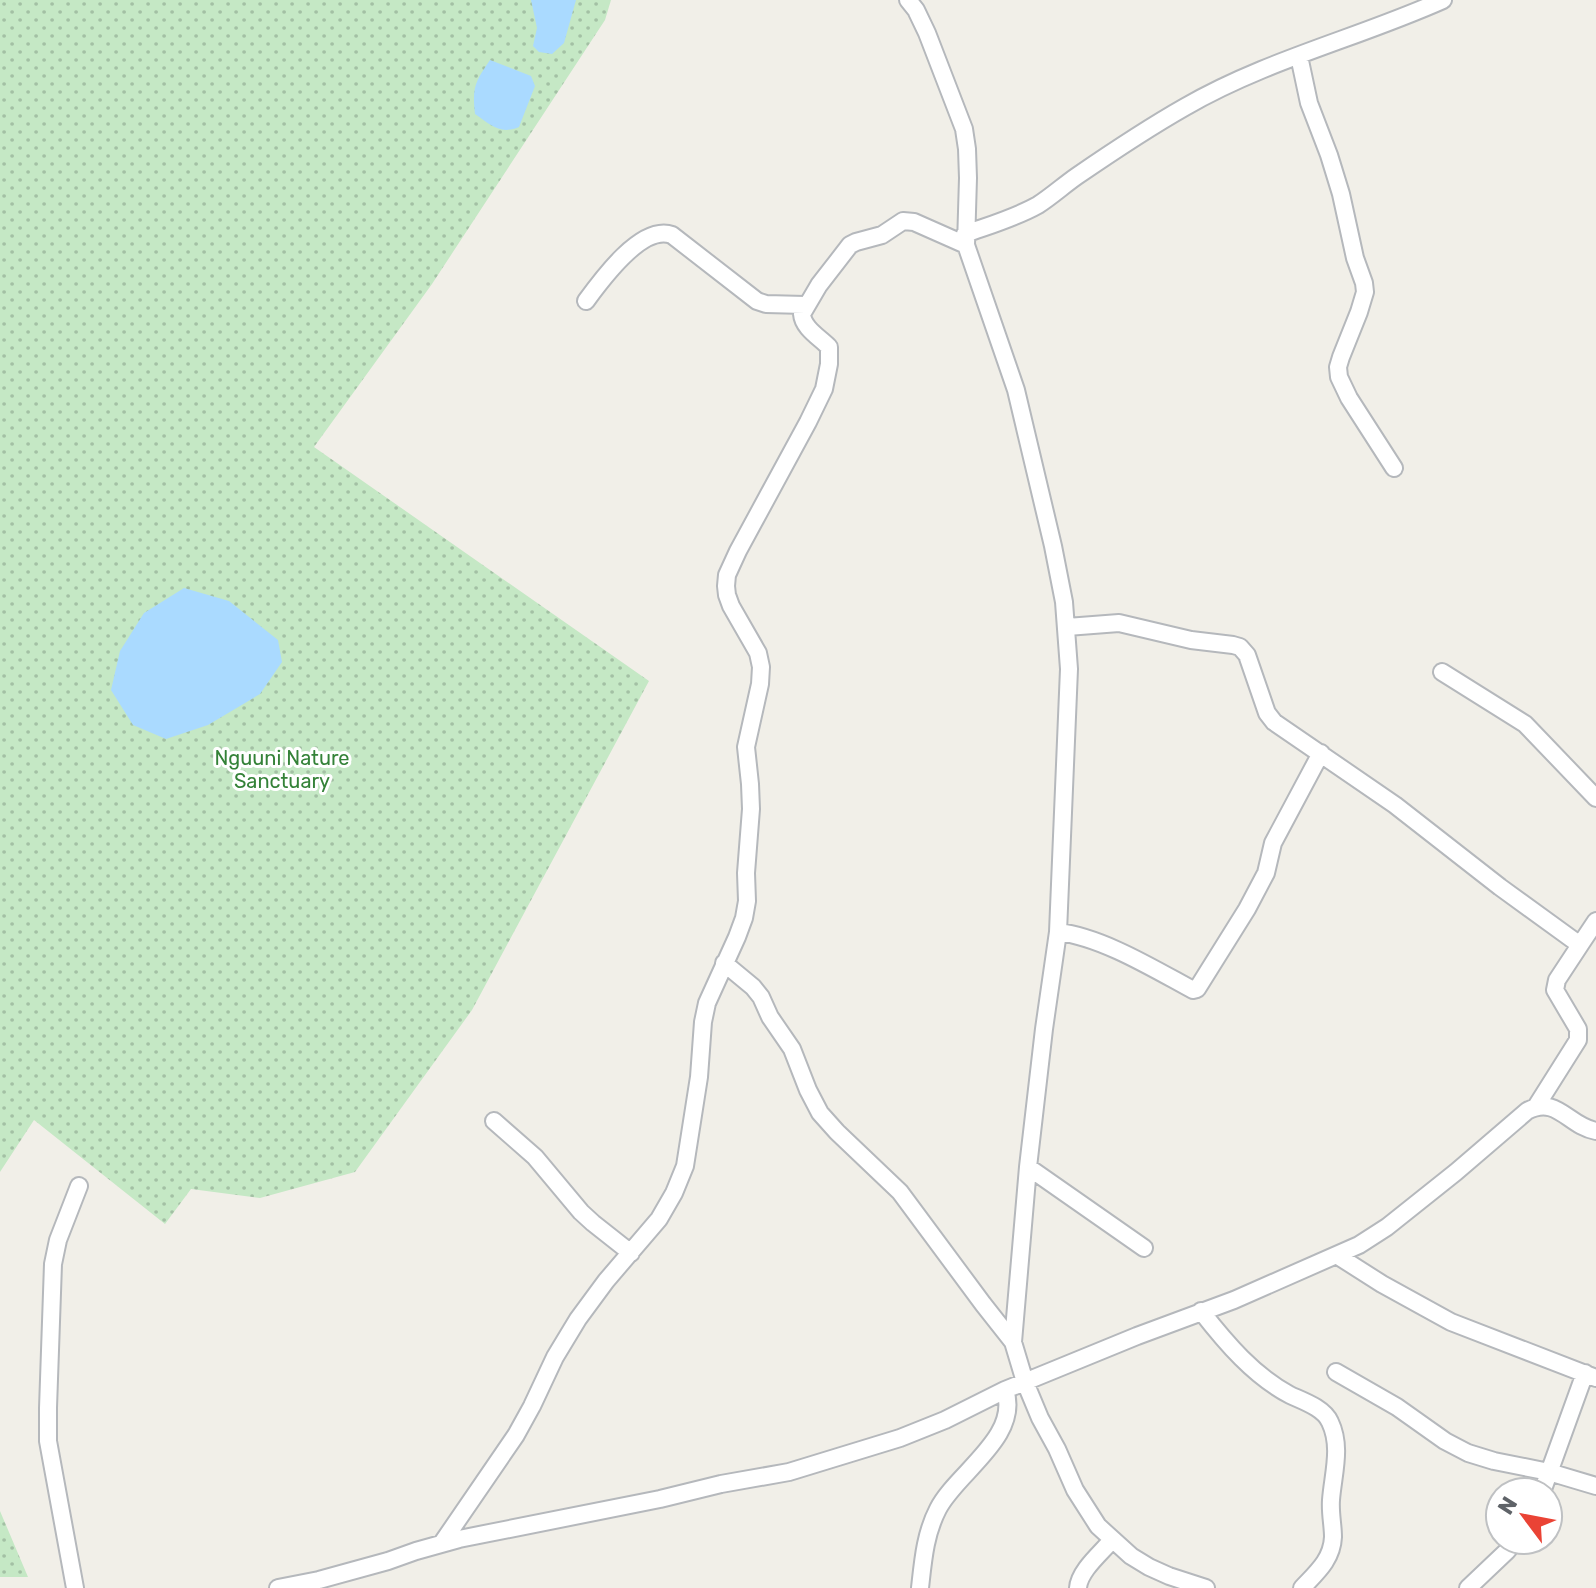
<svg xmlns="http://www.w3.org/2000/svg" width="1596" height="1588" font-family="Rubik,sans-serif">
  <defs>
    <pattern id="green-dots" width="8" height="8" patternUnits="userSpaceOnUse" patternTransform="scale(2)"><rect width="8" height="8" fill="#c5e8c5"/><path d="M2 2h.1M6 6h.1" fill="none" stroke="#a3c0a4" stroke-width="1.8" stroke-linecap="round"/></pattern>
  </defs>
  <rect width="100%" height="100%" fill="#f1efe8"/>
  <path fill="url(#green-dots)" d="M0 0H611L605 20 432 284 314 447 649 681 472 1010 355 1172 260 1198 191 1189 165 1224 34 1120 0 1172Z
    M0 1511 28 1577H0Z"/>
  <path fill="#aadaff" d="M531 0H576L564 43 552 54 539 52 533 46 537 28Z
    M490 60 531 76 535 86 519 127C500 135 491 125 475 114 472 87 475 82 490 60Z
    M184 588 229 601 278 640 282 662 260 694 208 725 166 739 133 725 111 690 120 651 144 613Z"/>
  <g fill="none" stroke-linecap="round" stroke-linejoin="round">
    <g stroke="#b5b8bc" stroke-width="20">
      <path id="street" d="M908 0 916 10 927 33 964 129 967 149 968 178 966 245 1016 390 1053 546 1064 602 1069 669 1058 932 1044 1029 1028 1167 1013 1342 1025 1382 1040 1418 1057 1449 1075 1490 1098 1526 1131 1556 1149 1567 1169 1576 1206 1588
        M1299 56 1309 103 1329 155 1341 194 1355 258 1364 283 1365 292 1359 312 1341 357 1338 367 1339 377 1349 398 1394 468
        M965 234C990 225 1015 218 1038 205 1052 196 1064 185 1077 176 1112 152 1148 128 1185 107 1266 60 1358 38 1443 0
        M586 301C602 279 642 224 672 235L757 301 766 304 805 305
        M1067 627 1119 623 1191 640 1233 645 1240 647 1247 655 1267 713 1274 722 1395 805 1500 887 1580 945 1557 980 1555 990 1578 1029V1040L1537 1105
        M1442 672 1525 724 1596 798
        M1058 932C1102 937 1154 969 1193 990L1197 989 1247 909 1266 873 1273 843 1321 753
        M1580 945 1596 921
        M724 963 753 987 761 997 770 1017 792 1049 808 1090 820 1113 837 1132 900 1192 983 1304 1013 1342
        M494 1121 535 1157 581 1212 593 1223 631 1253
        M1028 1167 1144 1248
        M1338 1256 1382 1284 1451 1322 1596 1378
        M1201 1311C1226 1343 1254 1376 1290 1395 1303 1401 1324 1408 1330 1422 1342 1447 1333 1474 1331 1500 1330 1513 1333 1525 1333 1537 1332 1560 1316 1573 1302 1588
        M1336 1372 1397 1407 1445 1441 1468 1453 1494 1461 1549 1472 1596 1486
        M1542 1492 1585 1373
        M442 1543 516 1435 532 1406 555 1357 578 1319 606 1281 659 1219 674 1193 685 1166 699 1077 703 1022 707 1003 737 937 744 918 747 901 746 873 751 809 750 784 746 747 760 684 761 667 758 653 731 606 727 595 726 586 727 575 738 551 808 422 824 389 829 364V347C819 337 803 328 802 314L819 285 850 245 856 242 882 235 903 221 914 222 966 245
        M75 1588 48 1441V1408L53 1264 58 1240 79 1186
        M278 1588 319 1580 388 1561 416 1551 459 1539 660 1499 721 1484 789 1472 900 1438 945 1420 1005 1390 1137 1336 1234 1300 1359 1245 1387 1227 1456 1172 1527 1111C1557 1095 1568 1126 1596 1131
        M920 1588C923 1561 925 1534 938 1509 956 1473 1021 1437 1005 1390
        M1078 1588C1079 1571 1101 1553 1112 1540
        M1468 1588 1507 1551 1516 1540"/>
    </g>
    <use href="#street" stroke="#fff" stroke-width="16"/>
  </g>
  <g text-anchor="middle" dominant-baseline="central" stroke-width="6" stroke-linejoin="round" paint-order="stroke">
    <g font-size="20" fill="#348238" stroke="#fff">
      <text x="282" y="758">Nguuni Nature<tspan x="282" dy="23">Sanctuary</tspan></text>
    </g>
  </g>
  <g transform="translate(1524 1516) rotate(302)"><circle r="38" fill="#ffffff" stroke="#bfc1c3" stroke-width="2"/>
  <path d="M0-6L14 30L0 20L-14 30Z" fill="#ea4335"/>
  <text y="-12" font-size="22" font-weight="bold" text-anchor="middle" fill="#5f6368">N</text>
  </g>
</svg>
